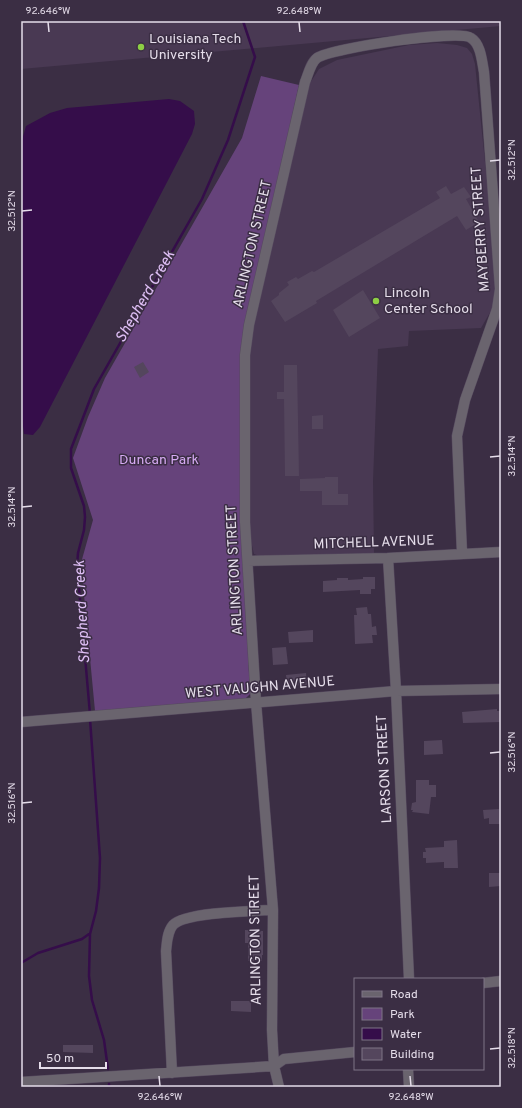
<svg xmlns="http://www.w3.org/2000/svg" width="522" height="1108" font-family="Overpass,sans-serif">
  <rect width="100%" height="100%" fill="#3b2e44"/>
  <path fill="#493953" d="M21 21H501V26L21 69Z
    M437 43 457 45 467 48 472 54 475 64 497 280 492 309 481 328 409 331 408 346 378 349 373 481 374 553 262 557 254 554 250 537 249 487 250 346 258 303 303 105 310 83 319 69 337 60 409 45Z"/>
  <path fill="#66437b" d="M261 76 299 85 243 337V544L250 694 246 698 240 699 95 711 81 563 93 520 73 458 88 417 105 378 242 138Z"/>
  <path fill="#350d4a" d="M169 99 180 101 194 111 195 124 192 134 40 427 33 435 24 434 22 418V140L26 126 50 113 67 108Z"/>
  <g fill="none" stroke-linecap="round" stroke-linejoin="round">
    <path stroke="#350d4a" stroke-width="2.5" d="M90 714 77 565 78 553 84 530 85 517 84 506 71 468V449L94 389 202 199 228 140 255 57 243 21
      M90 719 100 858 99 888 96 911 90 934 89 976 92 1000 104 1040 108 1069
      M21 963 38 953 82 939 89 934
      M109 1087V1084"/>
  </g>
  <path fill="#54465d" d="M446 186 451 194 464 187 471 197 466 199 479 222 466 230 457 216 316 301 317 303 285 322 271 301 279 295V293L289 285 287 282 296 277 298 279 312 271 314 272 440 198 436 192Z
    M363 290 380 318 349 337 333 310Z
    M143 362 149 372 140 378 134 367Z
    M284 365H297L299 476H285L284 399H277V392H284Z
    M323 415V429H312V416Z
    M325 477H338V494H348V505H322V491H300V479L325 478Z
    M363 577H375V589H371V594H360V590L323 592V581L337 580V578H348V580L363 579Z
    M367 607 368 614H371L372 627 376 626 377 635H372L373 643 355 644 354 615H357L356 608Z
    M313 630V642L289 643 288 632Z
    M286 647 288 664 273 665 272 648Z
    M306 673 307 685 287 686 286 675Z
    M497 709V711H500L501 722 463 723 462 712Z
    M442 740 443 754 424 755V741Z
    M416 780H429V785H436V797H431L429 814 412 812 413 810H411L412 803 416 802Z
    M499 809 500 824H489V818L484 819 483 810Z
    M457 840 458 868H444V862L426 863V858H423V852H426L425 848 444 847V841Z
    M489 873H501V886L489 887Z
    M245 930 263 931V955H262V961H248V943H245Z
    M231 1001H251V1012L231 1011Z
    M63 1045H93V1053L63 1052Z"/>
  <g fill="none" stroke-linecap="round" stroke-linejoin="round">
    <g stroke="#564a5f" stroke-width="11">
      <path id="street" d="M388 558 396 691 409 979
        M248 561 388 558 501 552
        M21 722 396 691 501 689
        M483 983 501 981
        M408 1069 409 1087
        M172 1073 166 951C167 943 167 932 173 925 185 912 253 911 273 910
        M21 1082 274 1066 284 1059 355 1052
        M279 1087 274 1066 272 1030 273 910 256 702 245 522V355L249 325 305 82C308 75 311 62 317 58 332 48 458 29 471 38 481 44 482 62 484 72L500 289 497 309 465 400 457 436 462 553"/>
    </g>
    <use href="#street" stroke="#6a646e" stroke-width="10"/>
  </g>
  <path fill="none" stroke="#e5ddea" stroke-width="1.5" d="M48 22 49 32M299 22 300 32M490 161 500 160M22 211 32 210M490 457 500 456M22 507 32 506M490 753 500 752M22 803 32 802M490 1049 500 1048M159 1076 160 1086M410 1076 411 1086"/>
  <g fill="#8dce44" stroke="#3b2e44" stroke-width="1.5">
    <circle cx="141" cy="47" r="4"/>
    <circle cx="376" cy="301" r="4"/>
  </g>
  <g text-anchor="middle" dominant-baseline="central" stroke-width="3" stroke-linejoin="round" paint-order="stroke">
    <g font-size="14" fill="#e5ddea" stroke="#3b2e44" text-anchor="start">
      <text x="149" y="39">Louisiana Tech<tspan x="149" dy="16">University</tspan></text>
      <text x="384" y="293">Lincoln<tspan x="384" dy="16">Center School</tspan></text>
    </g>
    <g font-size="14" fill="#e5ddea" stroke="#3b2e44">
      <text transform="translate(481 229) rotate(-94)">MAYBERRY STREET</text>
      <text transform="translate(253 244) rotate(-77)">ARLINGTON STREET</text>
      <text transform="translate(374 543) rotate(-2)">MITCHELL AVENUE</text>
      <text transform="translate(235 570) rotate(-93)">ARLINGTON STREET</text>
      <text transform="translate(260 688) rotate(-5)">WEST VAUGHN AVENUE</text>
      <text transform="translate(385 769) rotate(-93)">LARSON STREET</text>
      <text transform="translate(256 940) rotate(-91)">ARLINGTON STREET</text>
    </g>
    <g font-size="14" fill="#d7abf4" stroke="#3b2e44">
      <text x="159" y="460">Duncan Park</text>
    </g>
    <g font-size="15" font-style="italic" fill="#e0c0f7" stroke="#3b2e44">
      <text transform="translate(146 297) rotate(-60)">Shepherd Creek</text>
      <text transform="translate(83 612) rotate(-93)">Shepherd Creek</text>
    </g>
  </g>
  <rect width="522" height="1108" fill="none" stroke="#3b2e44" stroke-width="44"/>
  <rect x="354" y="978" width="130" height="92" fill="#3b2e44" stroke="#7f7486"/>
  <rect x="362" y="991" width="20" height="6" fill="#6a646e" stroke="#7f7486"/>
  <text x="390" y="998" font-size="12" fill="#e5ddea">Road</text>
  <rect x="362" y="1008" width="20" height="12" fill="#66437b" stroke="#7f7486"/>
  <text x="390" y="1018" font-size="12" fill="#e5ddea">Park</text>
  <rect x="362" y="1028" width="20" height="12" fill="#350d4a" stroke="#7f7486"/>
  <text x="390" y="1038" font-size="12" fill="#e5ddea">Water</text>
  <rect x="362" y="1048" width="20" height="12" fill="#54465d" stroke="#7f7486"/>
  <text x="390" y="1058" font-size="12" fill="#e5ddea">Building</text>
  <path d="M40 1062v6h66v-6" fill="none" stroke="#e5ddea" stroke-width="2"/>
  <text x="46" y="1062" font-size="12" fill="#e5ddea" stroke="#3b2e44" stroke-width="3" paint-order="stroke">50 m</text>
  <rect x="22" y="22" width="478" height="1064" fill="none" stroke="#e5ddea" stroke-width="1.5"/>
  <g font-size="10" text-anchor="middle" fill="#e5ddea">
    <text x="48" y="14">92.646°W</text>
    <text x="299" y="14">92.648°W</text>
    <text transform="translate(511 160) rotate(-90)" y="4">32.512°N</text>
    <text transform="translate(11 211) rotate(-90)" y="4">32.512°N</text>
    <text transform="translate(511 456) rotate(-90)" y="4">32.514°N</text>
    <text transform="translate(11 507) rotate(-90)" y="4">32.514°N</text>
    <text transform="translate(511 752) rotate(-90)" y="4">32.516°N</text>
    <text transform="translate(11 803) rotate(-90)" y="4">32.516°N</text>
    <text transform="translate(511 1048) rotate(-90)" y="4">32.518°N</text>
    <text x="160" y="1100">92.646°W</text>
    <text x="411" y="1100">92.648°W</text>
  </g>
</svg>
